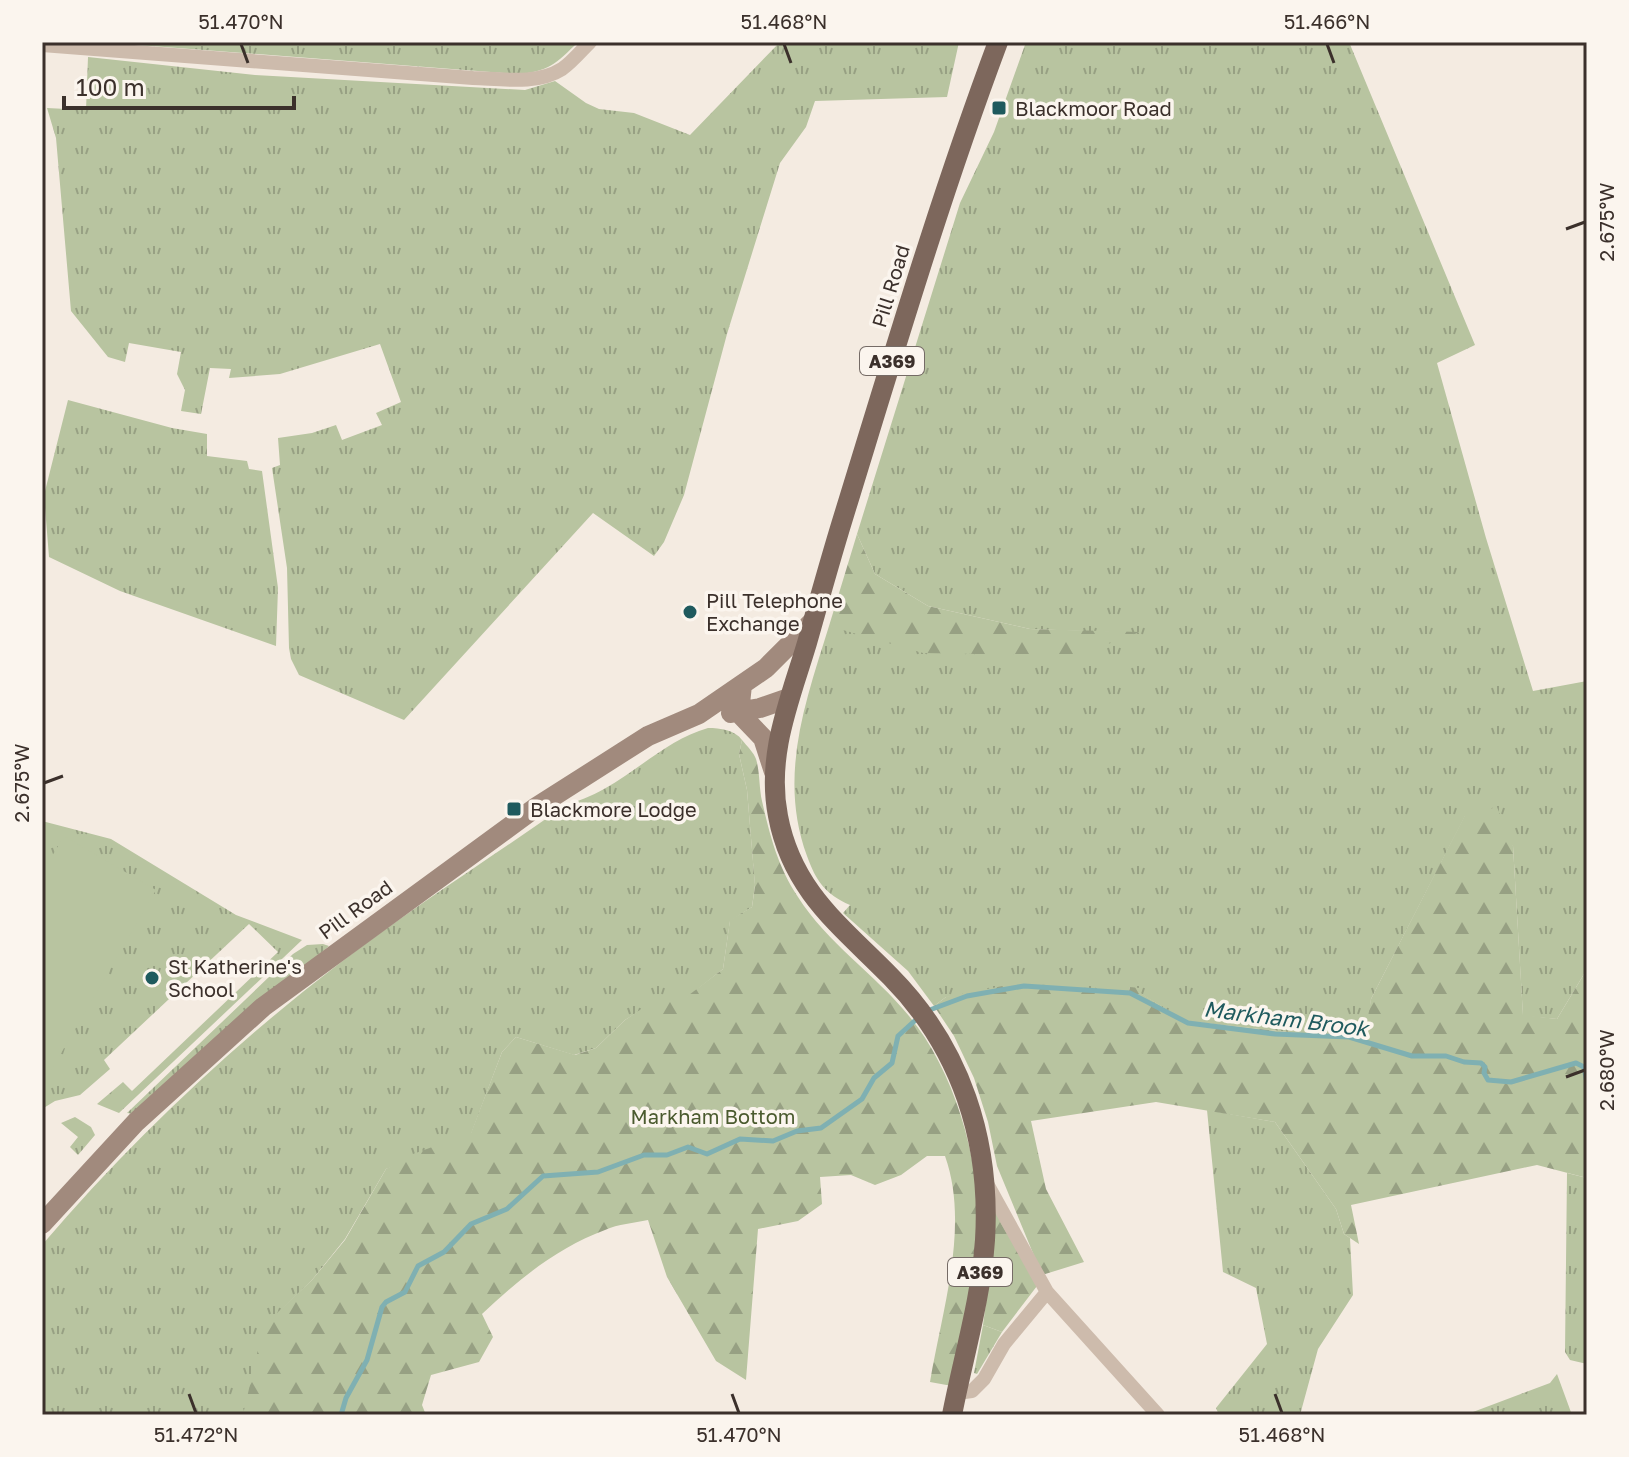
<svg xmlns="http://www.w3.org/2000/svg" width="1629" height="1457" font-family="'Golos Text',sans-serif">
  <defs>
    <pattern id="grass-tufts" width="24" height="20" patternUnits="userSpaceOnUse" patternTransform="scale(2)"><rect width="24" height="20" fill="#b8c4a0"/><path d="M3 7l-1-3M5 7V3M7 7l1-3M15 17l-1-3M17 17v-4M19 17l1-3" fill="none" stroke="#97a083"/></pattern>
    <pattern id="forest-firs" width="22" height="20" patternUnits="userSpaceOnUse" patternTransform="scale(2)"><rect width="22" height="20" fill="#b8c4a0"/><path d="M5 1l3.5 6h-7zM16 11l3.5 6h-7z" fill="#97a083"/></pattern>
  </defs>
  <rect width="100%" height="100%" fill="#f4ebe1"/>
  <path fill="url(#grass-tufts)" d="M99 42H578C556 64 548 72 517 74Z
    M780 42H959L947 97 815 101 806 127 780 163 727 334 684 495 664 542 654 556 593 513 404 720 299 675 291 659 289 648 287 568 272 468 280 465 278 438 312 433 336 425 342 440 382 425 376 413 401 402 380 344 280 374 229 378 231 369 210 368 201 414 181 411 185 390 177 374 181 352 129 343 125 362 108 357 71 311 56 138 47 108 86 110 88 57 255 75 525 90 555 81 586 103 599 109 634 113 690 135Z
    M1026 42H1349L1475 345 1437 363 1486 538 1533 691 1587 681V969L1557 1019 1523 1016 1513 846 1465 816 1371 999 1369 1017 1356 1035 1338 1031 1337 1035 1297 1033 1185 1021 1130 987 1129 991 946 997 934 1006 908 971 843 913 850 905C825 894 816 881 807 856 778 777 805 703 829 626L1137 633 1030 629 928 606 875 574 857 534 960 203 994 132Z
    M68 400 172 428 207 434V456L247 461 249 469 262 471 278 588 276 646 120 591 49 557 44 495Z
    M708 728C720 728 735 730 742 740L739 754 747 790 755 885 752 907 730 921 723 969 685 999 646 1007 625 1020 596 1048 574 1055 516 1037 502 1052 471 1134 386 1169 345 1239 312 1280 278 1313 243 1415H42V1245C131 1141 231 1046 340 963 412 908 489 859 563 807 577 801 592 796 604 789 640 769 669 739 708 728Z
    M42 821 111 839 236 915 302 940 119 1113 97 1104 123 1082 132 1091 278 952 249 924 104 1060 110 1069 80 1095 55 1101 42 1109Z
    M323 944 329 946 134 1114 127 1113 293 954 307 945Z
    M1207 1110 1275 1122 1336 1209 1344 1234 1350 1238 1353 1295 1318 1349 1300 1415H1219L1216 1408 1267 1344 1256 1288 1223 1272Z
    M75 1117 91 1127 95 1135 78 1155 70 1147 78 1137 61 1123Z
    M1567 1173 1587 1178V1364L1570 1360 1565 1352Z
    M983 1325 1002 1332 977 1374 974 1373Z
    M1557 1374 1572 1415H1465L1550 1383Z"/>
  <path fill="url(#forest-firs)" d="M857 534 875 574 928 606 1030 629 1140 632 1076 656 923 653 829 626Z
    M742 740C747 746 754 753 756 759 760 772 759 788 762 801 770 836 778 867 798 897 827 943 875 974 909 1016 959 1076 985 1178 978 1255 975 1297 961 1345 952 1386L930 1382C942 1310 970 1226 945 1156H927L901 1175 875 1185 851 1175 820 1177 822 1204 798 1221 758 1229 746 1380 716 1361 667 1277 648 1220C634 1223 618 1224 605 1230 558 1247 518 1280 482 1314L493 1337 479 1362 431 1375 422 1405 426 1415H243L259 1345 278 1312 312 1280 345 1240 386 1169 413 1154 471 1133 502 1052 516 1037 575 1055 596 1048 625 1020 646 1006 685 998 723 969 730 920 752 907 755 886 747 790 739 754Z
    M1497 807 1513 846 1523 1015 1557 1019 1587 969V1178L1537 1165 1351 1205 1359 1244 1344 1234 1336 1209 1275 1122 1156 1102 1031 1121 1046 1189 1084 1262 1042 1275 997 1166 988 1122 974 1078 954 1036 934 1006 946 997 1018 983 1129 991 1130 987 1139 988V992L1185 1021 1297 1033 1337 1035V1031L1355 1035 1368 1017 1371 999 1465 815Z
    M994 1204 1037 1286 1002 1332 983 1325 992 1258Z"/>
  <path fill="#b8c4a0" d="M64 836 156 890 42 1086V873Z"/>
  <g fill="none" stroke-linecap="round" stroke-linejoin="round">
    <path stroke="#7fb0b2" stroke-width="5" d="M927 1011 967 996 1024 986 1130 993 1188 1023 1275 1034 1349 1037 1412 1056H1446L1464 1062 1481 1063 1485 1067 1484 1073 1488 1080 1511 1082 1576 1063 1584 1067 1587 1083
      M341 1415 346 1398 367 1360 382 1307 386 1302 405 1292 418 1266 444 1252 471 1224 507 1209 543 1176 598 1172 644 1155H667L688 1147 707 1154 740 1139 773 1141 797 1131 821 1128 862 1099 874 1078 892 1063 898 1036 919 1017"/>
    <path stroke="#cdbbac" stroke-width="14" d="M42 45 473 78C502 79 537 85 562 69 572 62 581 51 590 42
      M986 1182 1047 1292 1158 1415
      M957 1393 972 1391 984 1379 1004 1344 1047 1292"/>
    <path stroke="#a18a7d" stroke-width="20" d="M742 685 739 713 763 738 774 772
      M731 713 760 708 789 698
      M42 1224 136 1122 263 1007 535 808 648 736 699 714 766 668 812 622"/>
    <path stroke="#7d675c" stroke-width="20" d="M952 1415C963 1358 981 1299 985 1240 991 1141 961 1048 891 977 841 926 792 891 778 816 766 755 790 700 807 643 819 600 831 557 844 515 893 356 940 197 998 42"/>
  </g>
  <path fill="none" stroke="#3b302b" stroke-width="3" d="M241 44 248 63M784 44 791 63M1327 44 1334 63M1566 229 1585 222M44 783 63 776M1566 1077 1585 1070M189 1394 196 1413M732 1394 739 1413M1275 1394 1282 1413"/>
  <g fill="#1f5a5e" stroke="#fbf5ee" stroke-width="3">
    <rect x="991" y="100" width="16" height="16" rx="4"/>
    <circle cx="690" cy="612" r="8"/>
    <rect x="506" y="801" width="16" height="16" rx="4"/>
    <circle cx="152" cy="978" r="8"/>
  </g>
  <g text-anchor="middle" dominant-baseline="central" stroke-width="7" stroke-linejoin="round" paint-order="stroke">
    <g fill="#fbf5ee" stroke="#756b66" stroke-width="2">
      <rect x="860" y="347" width="64" height="28" rx="6"/>
      <rect x="948" y="1258" width="64" height="28" rx="6"/>
    </g>
    <g font-size="18" font-weight="bold" fill="#3b302b">
      <text x="892" y="361">A369</text>
      <text x="980" y="1272">A369</text>
    </g>
    <g font-size="20" fill="#3b302b" stroke="#fbf5ee" text-anchor="start">
      <text x="1015" y="108">Blackmoor Road</text>
      <text x="706" y="600">Pill Telephone<tspan x="706" dy="23">Exchange</tspan></text>
      <text x="530" y="809">Blackmore Lodge</text>
      <text x="168" y="966">St Katherine's<tspan x="168" dy="23">School</tspan></text>
    </g>
    <g font-size="20" fill="#3b302b" stroke="#fbf5ee">
      <text transform="translate(890 286) rotate(-73)">Pill Road</text>
      <text transform="translate(355 909) rotate(-36)">Pill Road</text>
    </g>
    <g font-size="20" fill="#4a5a2e" stroke="#fbf5ee">
      <text x="713" y="1116">Markham Bottom</text>
    </g>
    <g font-size="22" font-style="italic" fill="#1f5a5e" stroke="#fbf5ee">
      <text transform="translate(1286 1018) rotate(7)">Markham Brook</text>
    </g>
  </g>
  <rect width="1629" height="1457" fill="none" stroke="#fbf5ee" stroke-width="88"/>
  <path d="M64 96v12h230v-12" fill="none" stroke="#3b302b" stroke-width="4"/>
  <text x="76" y="96" font-size="24" fill="#3b302b" stroke="#fbf5ee" stroke-width="6" paint-order="stroke">100 m</text>
  <rect x="44" y="44" width="1541" height="1369" fill="none" stroke="#3b302b" stroke-width="3"/>
  <g font-size="20" text-anchor="middle" fill="#3b302b">
    <text x="241" y="29">51.470°N</text>
    <text x="784" y="29">51.468°N</text>
    <text x="1327" y="29">51.466°N</text>
    <text transform="translate(1607 222) rotate(-90)" y="7">2.675°W</text>
    <text transform="translate(22 783) rotate(-90)" y="7">2.675°W</text>
    <text transform="translate(1607 1070) rotate(-90)" y="7">2.680°W</text>
    <text x="196" y="1442">51.472°N</text>
    <text x="739" y="1442">51.470°N</text>
    <text x="1282" y="1442">51.468°N</text>
  </g>
</svg>
